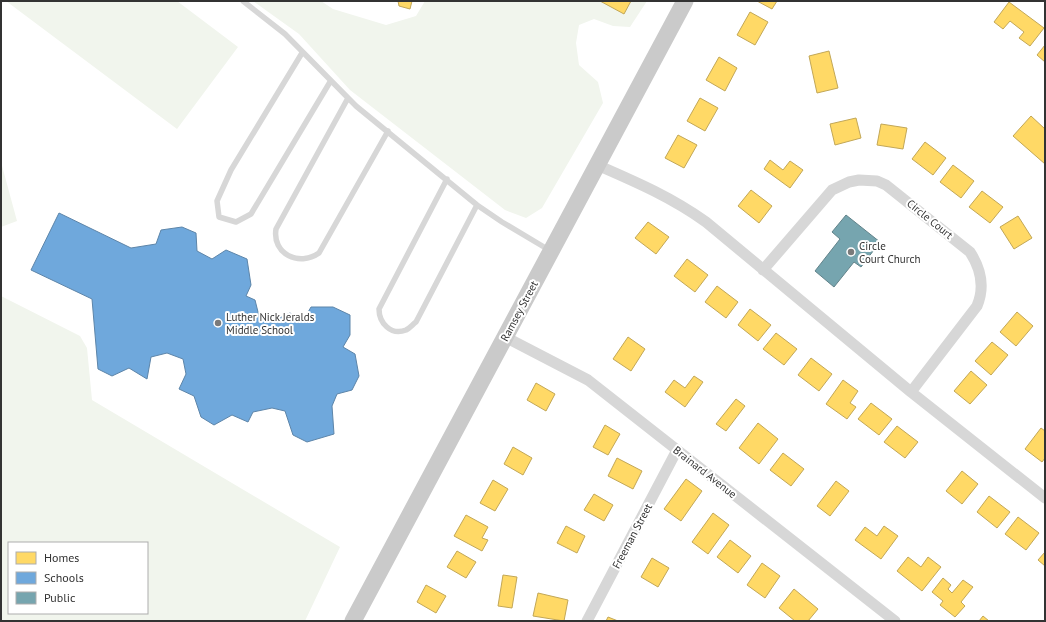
<svg xmlns="http://www.w3.org/2000/svg" width="1046" height="622" font-family="'PT Sans',sans-serif">
  <rect width="100%" height="100%" fill="#fff"/>
  <path fill="#f1f5ed" fill-rule="evenodd" d="M6 1H177L238 47 177 129Z
    M253 1H321L333 9 386 25 416 16 425 1H647L630 27 613 26 594 19 579 25 576 43 579 65 598 82 603 103 542 208 526 218 505 210 350 90 299 34Z
    M1 162 17 221 1 227Z
    M1 296 80 336 87 348 92 400 340 547 305 621H1ZM9 543H147V613H9Z"/>
  <path fill="#ffd966" stroke="#c2a757" d="M398 1H412L410 9 399 6Z
    M600 1H631L624 14Z
    M757 1H777L772 9Z
    M1009 2 1044 28 1030 46 1019 38 1024 32 1010 21 1003 29 994 22Z
    M750 12 768 22 755 45 737 35Z
    M1045 45V62L1037 55Z
    M829 51 838 88 817 93 809 56Z
    M719 57 737 68 725 91 706 80Z
    M700 98 718 108 705 131 687 121Z
    M1031 116 1045 129V164L1013 136Z
    M856 118 861 138 835 145 830 124Z
    M881 124 907 128 903 149 877 145Z
    M678 135 697 145 684 168 665 158Z
    M925 142 946 158 933 175 912 159Z
    M770 160 783 170 790 161 803 170 790 188 764 169Z
    M953 165 974 181 961 198 940 182Z
    M751 190 772 206 759 223 738 206Z
    M982 191 1003 207 990 223 969 207Z
    M1018 216 1032 238 1014 249 1000 227Z
    M648 222 669 237 656 254 635 238Z
    M687 259 708 275 695 292 674 276Z
    M717 286 738 302 726 318 705 302Z
    M750 309 771 325 758 341 738 325Z
    M1017 312 1033 326 1016 346 1000 332Z
    M776 333 797 349 784 365 763 349Z
    M628 337 645 349 631 371 613 359Z
    M992 342 1008 355 991 375 975 361Z
    M811 358 832 374 819 391 798 375Z
    M971 371 987 385 970 404 954 391Z
    M694 376 703 382 685 407 665 392 674 380 685 388Z
    M843 380 858 391 850 403 856 407 847 419 826 404Z
    M536 383 555 394 546 411 527 400Z
    M736 399 745 406 726 431 716 424Z
    M871 403 892 419 879 435 858 419Z
    M758 423 778 439 759 464 739 448Z
    M605 425 620 434 608 455 593 447Z
    M897 426 918 442 905 458 884 442Z
    M1041 428 1045 431V458L1042 462 1025 449Z
    M513 447 532 458 523 475 504 464Z
    M783 453 804 469 791 486 770 470Z
    M617 458 642 471 633 489 608 476Z
    M962 471 978 484 962 504 946 491Z
    M686 479 702 491 681 521 664 509Z
    M493 480 508 489 495 511 480 503Z
    M836 481 849 491 830 516 817 506Z
    M594 494 613 505 604 521 584 510Z
    M989 496 1010 512 997 528 977 512Z
    M713 513 729 525 708 554 692 542Z
    M466 515 488 527 482 538 488 540 482 551 454 536Z
    M1018 517 1039 533 1026 550 1005 534Z
    M566 526 585 536 577 553 557 543Z
    M884 526 898 536 881 559 855 540 865 527 877 536Z
    M730 540 751 556 738 573 717 557Z
    M457 551 476 562 466 578 447 567Z
    M1045 552V566L1038 560Z
    M908 557 921 567 928 557 941 567 922 591 897 571Z
    M652 558 669 568 658 587 641 577Z
    M762 563 780 576 765 598 747 585Z
    M503 575 517 577 512 608 498 606Z
    M943 578 951 585 948 589 952 593 963 580 973 587 961 602 965 606 955 617 940 605 943 601 932 592Z
    M426 585 446 596 436 613 417 602Z
    M794 589 818 609 808 621H795L779 608Z
    M538 593 568 600 564 621 533 616Z
    M983 616 989 621H979Z
    M608 617 618 621H606Z"/>
  <path fill="#6fa8dc" stroke="#5d85a9" d="M59 213 131 248 156 244 161 230 182 227 196 233 197 251 212 259 226 250 247 259 251 285 246 296 255 300 259 316 271 322 290 313 303 321 311 307H333L350 315V335L343 347 355 354 359 376 352 390 337 394 332 406 334 434 307 442 293 435 285 411 272 408 253 412 248 422 232 415 214 425 201 417 194 396 179 389 186 374 183 359 167 353 151 357 147 379 129 368 112 376 98 369 92 299 31 270Z"/>
  <path fill="#76a5af" stroke="#62838a" d="M846 215 880 242 861 267 854 262 834 287 815 271 840 239 832 232Z"/>
  <g fill="none" stroke-linecap="round" stroke-linejoin="round">
    <path stroke="#d7d7d7" stroke-width="5.5" d="M243 1 285 34 356 106 477 205 502 222 549 250
      M302 53 231 170 217 201 219 217 236 222 251 214 330 82
      M348 98 276 229C272 254 299 267 319 253L388 131
      M447 179 379 309C379 323 391 336 406 330 410 328 413 324 416 322L477 205"/>
    <path stroke="#d7d7d7" stroke-width="11" d="M597 165C636 182 671 197 706 222L911 392 1045 498
      M763 270 832 190 849 182 859 180 877 181 886 185 970 252C981 269 985 287 977 306L911 392
      M505 337 588 380 895 621
      M587 621 677 450"/>
    <path stroke="#cacaca" stroke-width="17" d="M353 621 685 1"/>
  </g>
  <g fill="#7a7a7a" stroke="#fff" stroke-width="1.5">
    <circle cx="851" cy="252" r="4"/>
    <circle cx="218" cy="323" r="4"/>
  </g>
  <g text-anchor="middle" dominant-baseline="central" stroke-width="4" stroke-linejoin="round" paint-order="stroke">
    <g font-size="11" fill="#333" stroke="#fff">
      <text transform="translate(930 219) rotate(39)">Circle Court</text>
      <text transform="translate(519 311) rotate(-62)">Ramsey Street</text>
      <text transform="translate(705 472) rotate(38)">Brainard Avenue</text>
      <text transform="translate(632 536) rotate(-62)">Freeman Street</text>
    </g>
    <g font-size="11" fill="#333" stroke="#fff" text-anchor="start">
      <text x="859" y="246">Circle<tspan x="859" dy="13">Court Church</tspan></text>
      <text x="226" y="317">Luther Nick Jeralds<tspan x="226" dy="13">Middle School</tspan></text>
    </g>
  </g>
  <rect width="1046" height="622" fill="none" stroke="#333333" stroke-width="4"/>
  <rect x="8" y="542" width="140" height="72" fill="#ffffff" stroke="#adadad"/>
  <rect x="16" y="552" width="20" height="12" fill="#ffd966" stroke="#adadad"/>
  <text x="44" y="562" font-size="12" fill="#333333">Homes</text>
  <rect x="16" y="572" width="20" height="12" fill="#6fa8dc" stroke="#adadad"/>
  <text x="44" y="582" font-size="12" fill="#333333">Schools</text>
  <rect x="16" y="592" width="20" height="12" fill="#76a5af" stroke="#adadad"/>
  <text x="44" y="602" font-size="12" fill="#333333">Public</text>
</svg>
